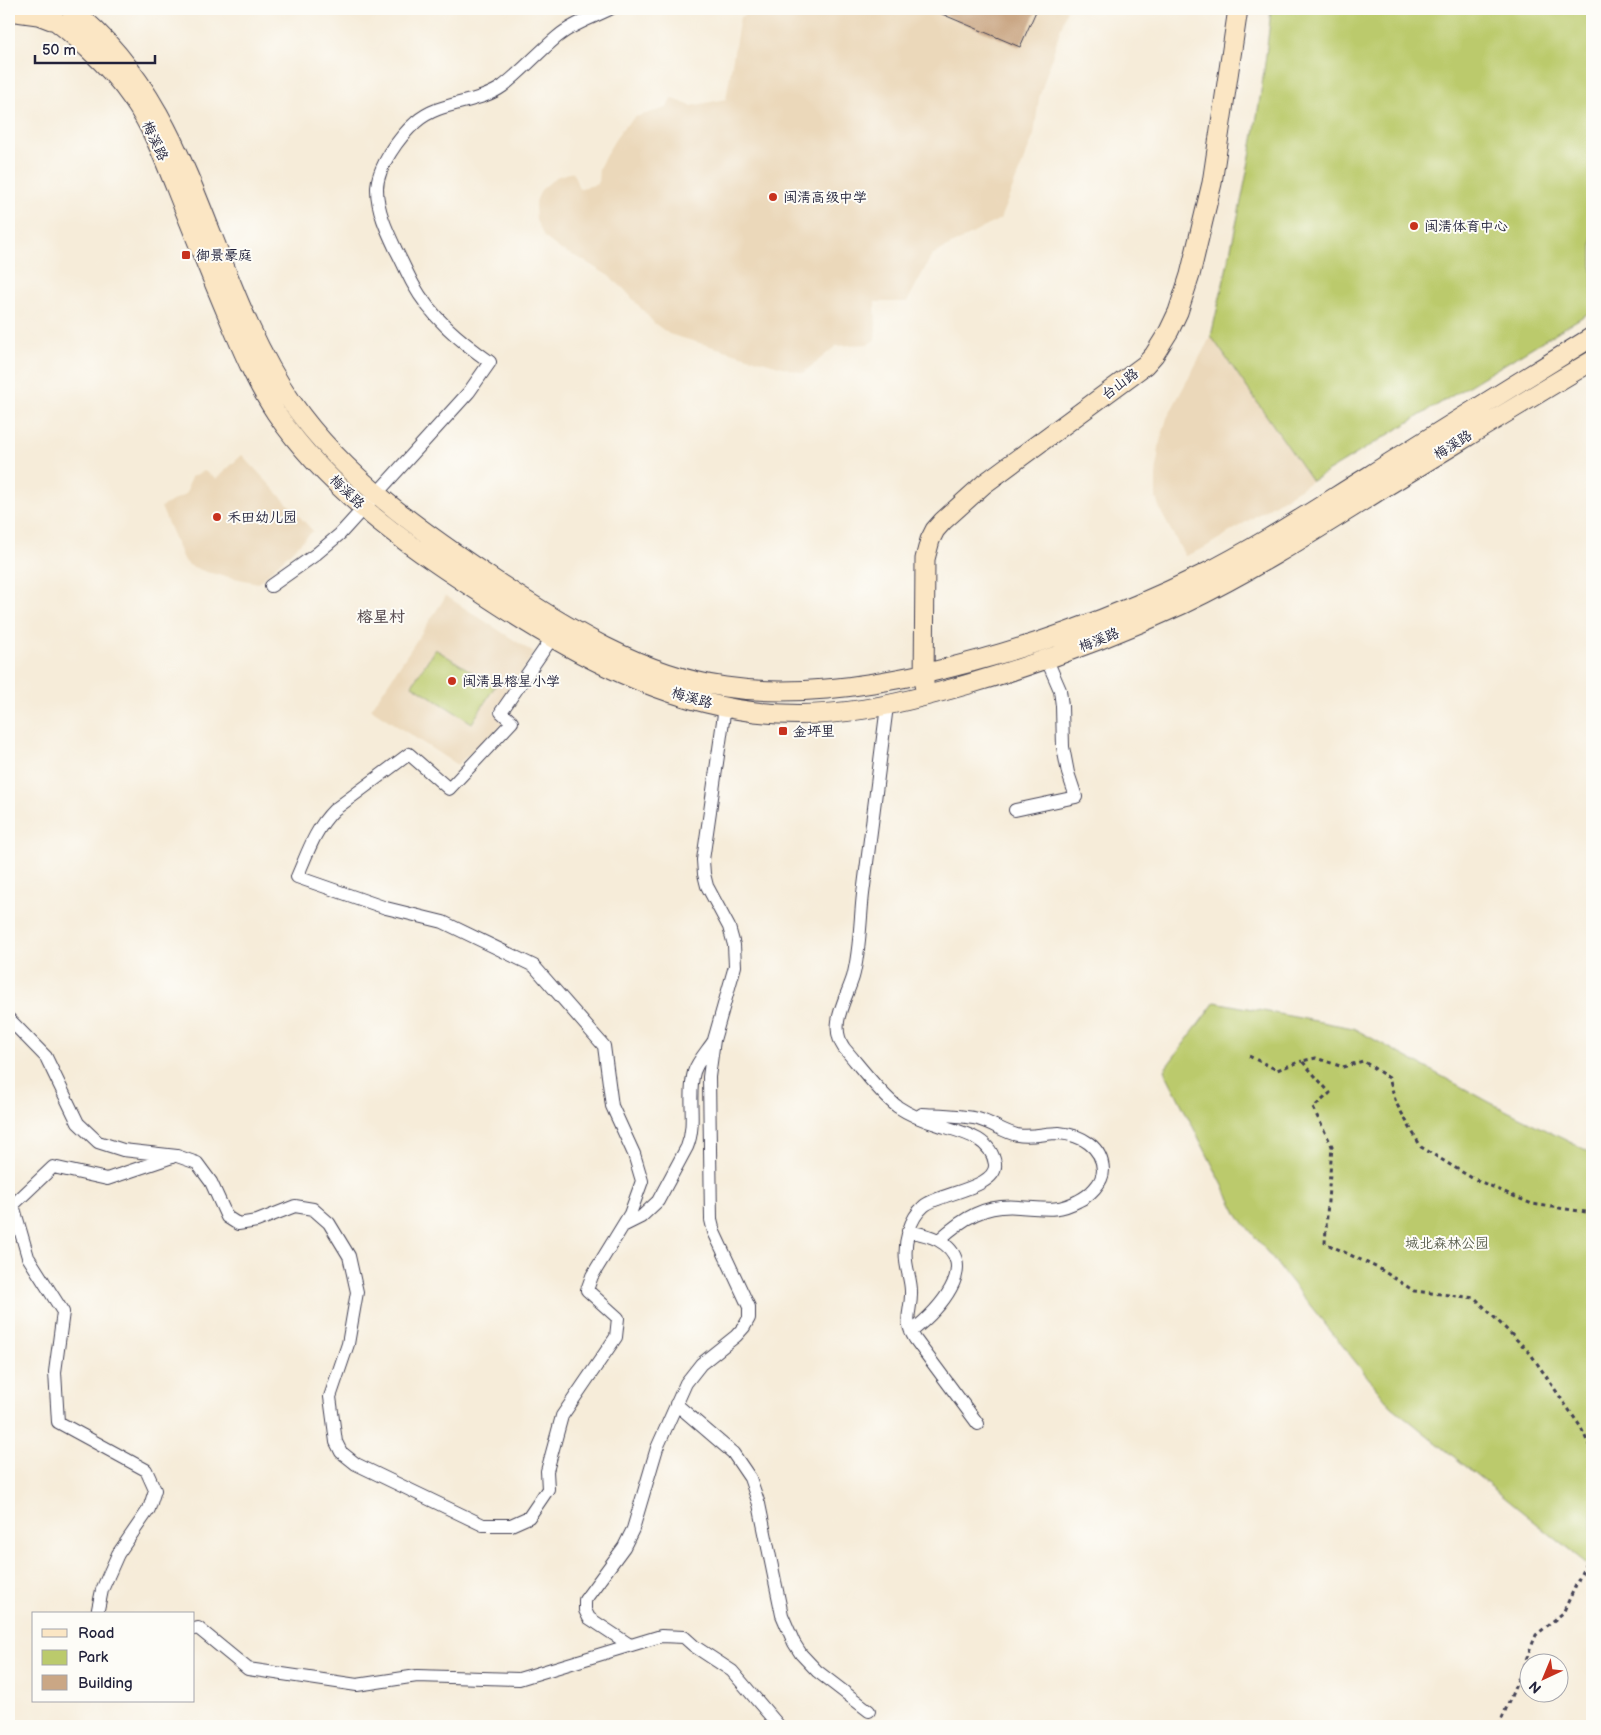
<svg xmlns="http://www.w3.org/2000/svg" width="1601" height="1735" font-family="'Balsamiq Sans','LXGW WenKai TC',sans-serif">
  <rect width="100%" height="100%" fill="#fdfcf7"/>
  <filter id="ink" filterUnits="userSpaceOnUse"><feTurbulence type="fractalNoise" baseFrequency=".02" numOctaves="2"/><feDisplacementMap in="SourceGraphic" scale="10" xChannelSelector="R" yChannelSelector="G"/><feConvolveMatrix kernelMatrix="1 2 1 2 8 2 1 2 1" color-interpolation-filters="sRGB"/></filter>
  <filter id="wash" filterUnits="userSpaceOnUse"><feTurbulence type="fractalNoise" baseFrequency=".0096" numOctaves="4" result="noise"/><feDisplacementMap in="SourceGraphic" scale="20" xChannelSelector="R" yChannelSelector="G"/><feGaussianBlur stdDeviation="1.12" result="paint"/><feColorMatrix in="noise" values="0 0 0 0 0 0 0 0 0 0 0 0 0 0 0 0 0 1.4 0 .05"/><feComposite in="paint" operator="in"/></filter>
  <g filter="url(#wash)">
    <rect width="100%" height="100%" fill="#f6ecd9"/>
    <path fill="#ebd8ba" d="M758 9H1067L1039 98 1034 135 1000 219 932 255 907 302H875L876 331 875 340 868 344 836 346 803 373 669 334 654 323 624 289 609 276 581 259 561 250 544 237 536 220 535 204 541 190 556 177 573 172 579 189 598 184 599 168 610 148 621 130 635 117 667 108 671 98 691 106 726 99 740 17Z
      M1211 336 1312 481 1204 548 1185 556 1162 514 1156 498V476L1159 446 1167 418Z
      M242 455 313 531 258 583 206 572 189 565 183 559 161 507 186 494 191 477 204 471 216 479Z
      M446 596 534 653 494 712 503 724 457 765 371 709Z"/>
    <path fill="#bbca6c" stroke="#6e7654" d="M1271 9H1592V311L1312 481 1211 336C1236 228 1261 120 1271 9Z
      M435 649 495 686 472 723 412 685Z
      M1215 1002 1353 1028 1491 1103 1592 1153V1568L1391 1406 1239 1217 1164 1070Z"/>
    <g id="blocks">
      <path fill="#caa785" d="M930 9H1037L1020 47Z"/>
    </g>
  </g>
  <g filter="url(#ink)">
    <use href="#blocks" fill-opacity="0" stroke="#424053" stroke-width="1"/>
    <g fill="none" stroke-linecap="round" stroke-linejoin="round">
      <g stroke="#424053" stroke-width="14">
        <path id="street" d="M271 586 315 555 340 534 469 392 490 362C459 340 431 317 413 284 407 273 402 261 396 250 387 231 377 210 377 189 377 167 400 136 416 122 441 100 477 105 503 86 522 71 538 53 557 37 572 24 592 18 610 9
          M887 706C879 768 871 831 863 894 860 921 860 951 853 977 846 1000 828 1025 844 1048 858 1064 881 1095 898 1107 910 1115 925 1121 939 1125 961 1132 991 1137 995 1164 998 1188 939 1193 924 1206 909 1219 904 1242 906 1261 907 1271 911 1281 911 1291 912 1312 902 1318 915 1339L978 1424
          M1015 810 1076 797 1068 773 1063 747 1062 706 1060 690 1047 660
          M9 1019 46 1057 78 1123 98 1142 123 1150 177 1156 197 1163 211 1182 227 1217 238 1224 257 1221 295 1206 313 1209 329 1223 349 1256 357 1292 348 1344 330 1397 336 1442 341 1452 356 1464 483 1525H511L529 1517 548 1489 547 1471 562 1416 616 1337 618 1318 587 1290 592 1276 630 1214 642 1181 634 1154 612 1106 604 1046 534 966 443 922 386 908 297 877C308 852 315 829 334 810L409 754 449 789 512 722 501 712 552 638
          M922 1114C940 1115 960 1115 978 1119 992 1123 1004 1132 1017 1135 1031 1138 1045 1133 1059 1133 1081 1135 1102 1146 1103 1170 1103 1183 1089 1196 1078 1201 1056 1213 1043 1208 1019 1207 985 1204 963 1218 939 1240
          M623 1226 641 1217 658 1201 687 1147C697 1123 687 1097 694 1072 697 1062 707 1051 713 1042
          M908 1231C918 1233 929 1235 938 1240 984 1265 935 1313 911 1332
          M676 1404 733 1453 750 1478 759 1504 782 1615 794 1643 801 1654 817 1671 869 1711
          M97 1614 102 1590 118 1554 149 1509 155 1490 146 1470 58 1422 55 1372 63 1312 28 1257 13 1205 53 1167 107 1179 172 1157
          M194 1629 198 1628 248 1669 357 1685 417 1676 519 1679 661 1636 684 1637 694 1646 732 1671 779 1726
          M630 1645 589 1618 585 1610V1600L624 1547 633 1529 657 1448 686 1383 701 1364 736 1336 744 1327 749 1318V1307L714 1232 711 1220 709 1077 714 1040 735 966 734 945 729 927 707 886 704 874 703 860 725 707"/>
      </g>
      <g stroke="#424053" stroke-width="21">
        <path id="secondary" d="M40 9C72 32 110 66 132 98 153 128 166 163 179 196 195 236 211 276 228 316 242 349 256 383 276 413 332 496 419 553 501 606 578 656 663 701 755 712 832 721 896 705 969 684 1044 662 1112 637 1183 604 1252 571 1316 530 1380 490 1451 447 1521 403 1592 361
          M71 9C197 106 206 279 293 404 345 478 422 532 497 582 565 627 641 675 725 687 792 697 861 687 927 673 1020 652 1117 617 1202 575 1260 546 1314 510 1369 476 1443 429 1518 383 1592 337
          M9 11 38 15 51 20
          M924 685 925 559 930 540 935 530 943 521 984 484 1145 365 1154 355 1169 331 1178 312 1190 275 1212 183 1238 9"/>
      </g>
      <path stroke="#424053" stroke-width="3" stroke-dasharray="4 4" stroke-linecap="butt" d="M1249 1056 1277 1070 1302 1061
        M1592 1217 1586 1212 1532 1204 1472 1178 1421 1147 1396 1103 1389 1078 1363 1061 1343 1067 1316 1058 1302 1061 1330 1093 1313 1108 1332 1146 1325 1243 1380 1269 1414 1291 1475 1298 1530 1353 1580 1426 1592 1451
        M1499 1726 1536 1635 1563 1613 1592 1550"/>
      <use href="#street" stroke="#fff" stroke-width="12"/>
      <use href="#secondary" stroke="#fbe6c4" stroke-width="19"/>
    </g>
  </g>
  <g fill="#c8321e" stroke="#fdfcf7" stroke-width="2">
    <circle cx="773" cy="197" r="5"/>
    <circle cx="1414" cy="226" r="5"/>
    <rect x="181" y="250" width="10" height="10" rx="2.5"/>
    <circle cx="217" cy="517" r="5"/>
    <circle cx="452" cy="681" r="5"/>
    <rect x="778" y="726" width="10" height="10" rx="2.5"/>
  </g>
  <g text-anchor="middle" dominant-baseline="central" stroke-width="4" stroke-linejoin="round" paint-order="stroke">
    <g font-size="14" fill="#22223b" stroke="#fdfcf7">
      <text transform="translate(155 141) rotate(65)">梅溪路</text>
      <text transform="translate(1120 384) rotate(-37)">台山路</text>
      <text transform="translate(1453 445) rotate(-32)">梅溪路</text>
      <text transform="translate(347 492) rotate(44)">梅溪路</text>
      <text transform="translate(1099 640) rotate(-22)">梅溪路</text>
      <text transform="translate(692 698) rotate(16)">梅溪路</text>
    </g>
    <g font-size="14" fill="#22223b" stroke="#fdfcf7" text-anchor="start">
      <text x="783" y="197">闽清高级中学</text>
      <text x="1424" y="226">闽清体育中心</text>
      <text x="196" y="255">御景豪庭</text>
      <text x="227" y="517">禾田幼儿园</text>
      <text x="462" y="681">闽清县榕星小学</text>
      <text x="793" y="731">金坪里</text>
    </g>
    <g font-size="14" fill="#585d4c" stroke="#fdfcf7">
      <text x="1447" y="1243">城北森林公园</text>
    </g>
    <g font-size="16" font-weight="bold" fill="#5d5155" stroke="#fdfcf7">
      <text x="381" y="617">榕星村</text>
    </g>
  </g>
  <rect width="1601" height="1735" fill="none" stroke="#fdfcf7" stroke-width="30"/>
  <rect x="32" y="1612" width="162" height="90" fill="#fdfcf7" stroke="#a5a5ac"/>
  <rect x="42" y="1629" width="25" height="8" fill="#fbe6c4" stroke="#a5a5ac"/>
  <text x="78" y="1638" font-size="15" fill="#22223b">Road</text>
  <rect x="42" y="1650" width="25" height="15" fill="#bbca6c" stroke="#a5a5ac"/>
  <text x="78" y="1662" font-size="15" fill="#22223b">Park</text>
  <rect x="42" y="1675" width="25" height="15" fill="#caa785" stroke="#a5a5ac"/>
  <text x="78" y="1688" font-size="15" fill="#22223b">Building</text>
  <g transform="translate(1544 1678) rotate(224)"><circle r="24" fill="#fdfcf7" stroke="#a5a5ac"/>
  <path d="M0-4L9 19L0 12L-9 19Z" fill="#c8321e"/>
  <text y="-8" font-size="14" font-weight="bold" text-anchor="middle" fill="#22223b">N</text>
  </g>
  <path d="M35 55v8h120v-8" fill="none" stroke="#22223b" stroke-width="2.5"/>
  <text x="42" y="55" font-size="15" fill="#22223b" stroke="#fdfcf7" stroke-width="4" paint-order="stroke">50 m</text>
</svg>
